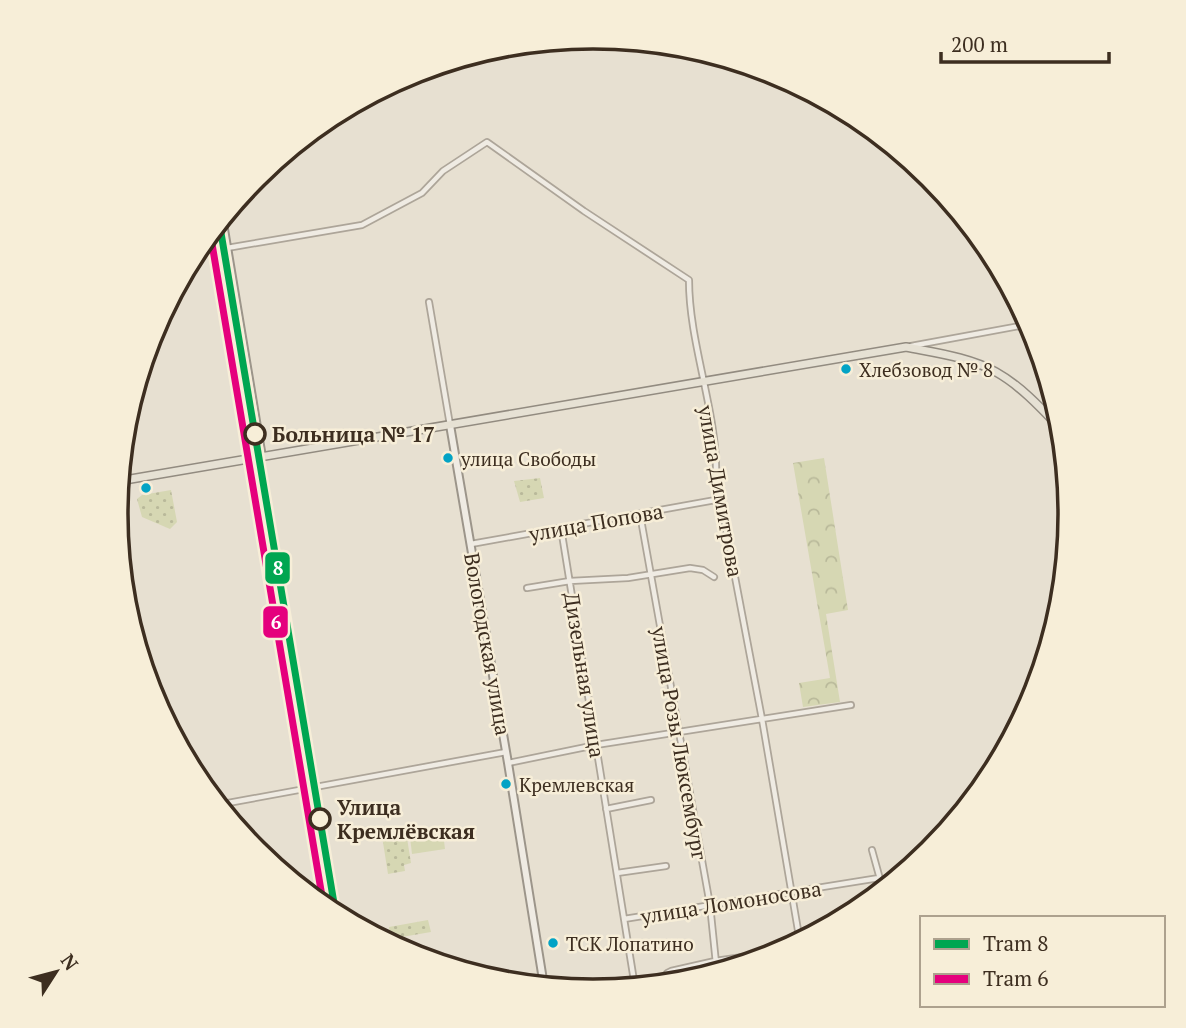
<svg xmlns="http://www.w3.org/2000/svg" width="1186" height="1028" font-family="'PT Serif',serif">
  <defs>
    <pattern id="green-dots" width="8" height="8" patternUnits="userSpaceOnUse" patternTransform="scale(1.75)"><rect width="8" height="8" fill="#d6d7b3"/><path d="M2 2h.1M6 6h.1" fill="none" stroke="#b9b99a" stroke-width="1.8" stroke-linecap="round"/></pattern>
    <pattern id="forest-crowns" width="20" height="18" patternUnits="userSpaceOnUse" patternTransform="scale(1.75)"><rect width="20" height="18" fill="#d6d7b3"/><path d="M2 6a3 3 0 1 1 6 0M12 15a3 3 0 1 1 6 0" fill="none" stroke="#b9b99a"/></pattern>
  </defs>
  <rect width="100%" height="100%" fill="#e7e0d1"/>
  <path fill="url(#green-dots)" d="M540 478 544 498 520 502 514 481Z
    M171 490 177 522 170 529 142 517 137 499 142 495Z
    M406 832 411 863 404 865 405 871 388 874 382 836Z
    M428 920 431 932 390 939 389 927Z"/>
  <path fill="url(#forest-crowns)" d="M824 458 848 610 826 614 840 702 803 707 799 683 830 678 793 463Z"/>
  <path fill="#d6d7b3" d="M443 833 445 849 412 854 410 837Z"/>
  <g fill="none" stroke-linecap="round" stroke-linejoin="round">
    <g stroke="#ada599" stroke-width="8">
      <path id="street" d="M198 246 214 244 227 248 362 225 422 193 443 171 487 142 584 211 689 280C689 345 718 413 716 477L762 719 800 942
        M429 302 450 425
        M911 346 1030 324
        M640 514 710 905 717 973
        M561 528 635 987
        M471 544 721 499
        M527 588 570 581 628 578 690 568 703 570 714 577
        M508 763 596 745 851 705
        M217 805 506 752
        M606 809 651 800
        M872 850 883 890
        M617 873 666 866
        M624 919 879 878
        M669 984 667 973 671 971 715 961 783 951"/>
    </g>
    <g stroke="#9c958a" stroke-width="10">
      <path id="secondary" d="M222 217 262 457 259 459
        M212 229 328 911
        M450 425 508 763 544 986"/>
    </g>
    <g stroke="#928b80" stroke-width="10">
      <path id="primary" d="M119 481 906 347C936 353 969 357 996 372 1021 386 1042 409 1062 430"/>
    </g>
    <use href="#street" stroke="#efebe3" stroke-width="4.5"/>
    <use href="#secondary" stroke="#efebe3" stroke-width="6"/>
    <use href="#primary" stroke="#e6e1d4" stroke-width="7"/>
    <g stroke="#f7eed8" stroke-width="12">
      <path id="tram-1" d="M219 221 336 915"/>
    </g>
    <g stroke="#f7eed8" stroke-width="12">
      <path id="tram-2" d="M210 232 324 908"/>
    </g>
    <use href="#tram-1" stroke="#00a651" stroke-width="7"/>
    <use href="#tram-2" stroke="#e5007d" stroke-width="7"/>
  </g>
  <g fill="#03a3c5" stroke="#f7eed8" stroke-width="2.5">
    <circle cx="846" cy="369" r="6"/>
    <circle cx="448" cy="458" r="6"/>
    <circle cx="146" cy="488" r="6"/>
    <circle cx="506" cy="784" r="6"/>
    <circle cx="553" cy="943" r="6"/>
  </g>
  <g fill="#f7eed8" stroke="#3d2e20" stroke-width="3.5">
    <circle cx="255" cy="434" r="10"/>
    <circle cx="320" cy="819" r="10"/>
  </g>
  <g text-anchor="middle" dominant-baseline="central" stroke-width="5" stroke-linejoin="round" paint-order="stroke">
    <g font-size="19" fill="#3d2e20" stroke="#f7eed8" text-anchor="start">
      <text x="859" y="369">Хлебзовод № 8</text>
      <text x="461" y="458">улица Свободы</text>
      <text x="519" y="784">Кремлевская</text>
      <text x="566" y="943">ТСК Лопатино</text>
    </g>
    <g font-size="21" font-weight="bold" fill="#3d2e20" stroke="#f7eed8" text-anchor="start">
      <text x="272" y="434">Больница № 17</text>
      <text x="337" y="807">Улица<tspan x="337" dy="24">Кремлёвская</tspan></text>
    </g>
    <g font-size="21" fill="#3d2e20" stroke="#f7eed8">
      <text transform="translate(721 491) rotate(80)">улица Димитрова</text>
      <text transform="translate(596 522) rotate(-10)">улица Попова</text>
      <text transform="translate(488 644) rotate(80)">Вологодская улица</text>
      <text transform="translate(585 675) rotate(81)">Дизельная улица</text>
      <text transform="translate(680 743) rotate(80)">улица Розы Люксембург</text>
      <text transform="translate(731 902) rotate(-9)">улица Ломоносова</text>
    </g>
  </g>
  <path d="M0 0H1186V1028H0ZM128 514a465 465 0 1 1 930 0a465 465 0 1 1-930 0Z" fill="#f7eed8" fill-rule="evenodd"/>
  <path fill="none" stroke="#3d2e20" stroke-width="3.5" d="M128 514a465 465 0 1 1 930 0a465 465 0 1 1-930 0Z"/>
  <g stroke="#f7eed8" stroke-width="2.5">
    <rect x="264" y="551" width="27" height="34" rx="7" fill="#00a651"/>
    <rect x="262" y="605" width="27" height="34" rx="7" fill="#e5007d"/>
  </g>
  <g font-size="19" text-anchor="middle" font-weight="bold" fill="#fff">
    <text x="278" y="575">8</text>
    <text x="276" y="629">6</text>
  </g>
  <rect x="920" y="916" width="245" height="91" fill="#f7eed8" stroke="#ada18e" stroke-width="2"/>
  <rect x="934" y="939" width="35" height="10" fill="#00a651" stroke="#ada18e" stroke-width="2"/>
  <text x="983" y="951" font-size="21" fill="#3d2e20">Tram 8</text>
  <rect x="934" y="974" width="35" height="10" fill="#e5007d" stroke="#ada18e" stroke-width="2"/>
  <text x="983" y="986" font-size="21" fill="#3d2e20">Tram 6</text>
  <g transform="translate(56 972) rotate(54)" stroke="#f7eed8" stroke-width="5" paint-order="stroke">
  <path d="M0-5L12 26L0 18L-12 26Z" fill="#3d2e20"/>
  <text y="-10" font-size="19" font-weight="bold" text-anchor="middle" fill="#3d2e20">N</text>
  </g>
  <path d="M941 52v10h168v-10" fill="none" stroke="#3d2e20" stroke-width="3.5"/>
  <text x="951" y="52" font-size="21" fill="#3d2e20" stroke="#f7eed8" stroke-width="5" paint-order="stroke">200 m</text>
</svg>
